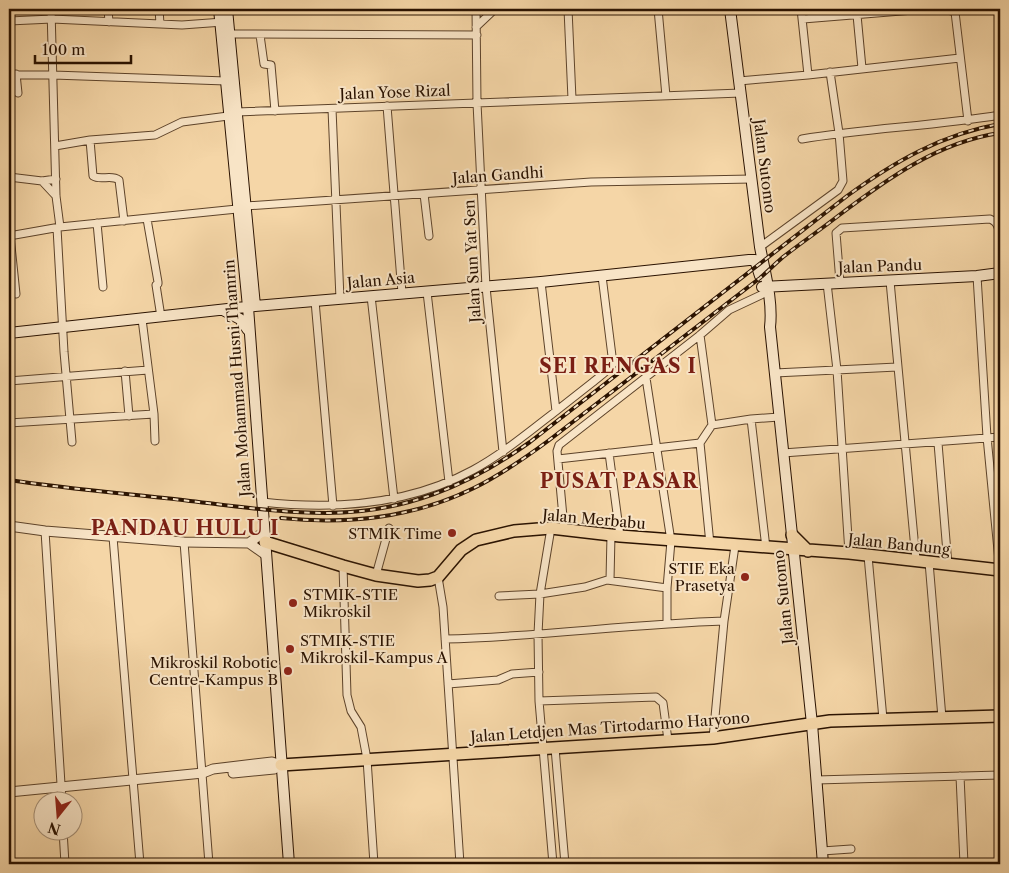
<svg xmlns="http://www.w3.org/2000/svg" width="1009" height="873" font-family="'Libre Caslon Text',serif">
  <rect width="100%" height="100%" fill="#f5d6a7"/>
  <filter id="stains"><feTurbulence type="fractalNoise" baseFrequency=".004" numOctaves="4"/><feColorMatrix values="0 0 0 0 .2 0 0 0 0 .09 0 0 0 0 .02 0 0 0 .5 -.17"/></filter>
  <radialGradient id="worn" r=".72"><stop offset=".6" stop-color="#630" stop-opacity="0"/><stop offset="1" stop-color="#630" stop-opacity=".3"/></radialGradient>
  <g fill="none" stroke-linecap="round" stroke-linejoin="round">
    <g stroke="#5d432a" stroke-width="9">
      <path id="minor" d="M51 9 56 196 60 227
        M108 9 109 22
        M159 9 160 24
        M476 9 477 103 486 287 503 452
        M568 9 572 99
        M658 9 666 96
        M693 9 730 10
        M801 9 808 75
        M943 9 955 12
        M956 9 955 12 968 121
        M857 15 862 68
        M803 19 926 9
        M9 21 52 19 182 25 223 22
        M476 27 495 9
        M227 34 477 35
        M260 35 264 64 271 65 275 111
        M16 74 18 93
        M9 75H53L226 81
        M739 81 808 75 960 58
        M387 106 402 293
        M332 109 340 299
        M802 139C868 128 935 126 1000 115
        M90 140 93 176C101 181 111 174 119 180L124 221
        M55 146 90 140 155 135 182 122 228 116 237 112 741 93
        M9 177 42 181 56 179
        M42 181 56 196
        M424 194 429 236
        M246 206 591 182 752 179
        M147 219 158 282V284L156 285 161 317
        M97 223 103 287
        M57 228 64 352 72 442
        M9 236 60 227 237 209
        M10 236 16 294
        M760 247 838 190 843 181 839 133 830 72
        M977 276 987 437 1000 571
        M890 281 916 560
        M541 282 556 411
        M840 282 836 233 842 228 990 219C1001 223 999 235 1000 245
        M827 283 837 370 849 553
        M427 292 449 482
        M371 296 394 499
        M315 301 333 506
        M142 319 154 414 155 441
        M700 335 712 425
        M125 371 129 416
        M775 373 897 367
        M646 378 671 541 667 588V622
        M9 381 148 370
        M751 419 766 548
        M9 423 154 414
        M700 443 710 544
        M700 443 712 425 751 419 779 417
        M938 443 948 565
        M609 453 620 536
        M783 453 1000 437
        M558 459 700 443
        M262 502C334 510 409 505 473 470 501 455 526 434 551 415 565 404 579 393 593 382 600 376 608 371 613 364L602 276
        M551 528 540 594 538 634 539 701 553 864
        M564 528 557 451 559 445 700 335 729 310 763 294
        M45 531 62 800
        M113 537 140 864
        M184 542 209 864
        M868 556 883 719
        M929 562 942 718
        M343 566 347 695 351 711 361 727 367 759 374 864
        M376 575 389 528
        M438 577 443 607 460 864
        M610 580 611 535
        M499 596 540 594 585 587 607 580 667 588
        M445 639C538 637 630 624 724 621
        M448 684 498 680 512 674 539 672
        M539 701 656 697 663 703 668 740
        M713 738 724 621 735 546
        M555 748 565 864
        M960 776 964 864
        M816 780 1000 775
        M63 830 65 864
        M822 851 851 849"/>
    </g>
    <g stroke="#5d432a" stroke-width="11">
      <path id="tertiary" d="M9 526 45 531 184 542 249 543 266 555
        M249 543 264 532
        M233 773 274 769 281 765
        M9 792 203 773 213 769 272 762 281 765"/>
    </g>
    <g stroke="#2a1200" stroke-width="12">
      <path id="secondary" d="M219 9 248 307 289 864
        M227 9 255 306
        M730 9 760 247C765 273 773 301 770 327L812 724 823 864
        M762 287 977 276 1000 273
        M223 310 240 319 248 330
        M9 333 255 306 541 282 749 260H755L760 276"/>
    </g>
    <g stroke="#2a1200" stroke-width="14">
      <path id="primary" d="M792 535 808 551
        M265 542 343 566 376 575 418 581 430 580 438 577 461 550 476 540 514 531 551 528 620 536 849 553 1000 570
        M281 765 713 738 830 721 1000 716"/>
    </g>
    <use href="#minor" stroke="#f8e4c6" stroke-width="7"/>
    <use href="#tertiary" stroke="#f8e4c6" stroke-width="9"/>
    <use href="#secondary" stroke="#f8e4c6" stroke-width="10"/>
    <use href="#primary" stroke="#f5d6a7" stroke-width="11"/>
    <g stroke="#2a1200" stroke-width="4">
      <path id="rail" d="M9 480C69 489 130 494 190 501 235 506 281 513 326 513 404 513 468 486 530 442L847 196C894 162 942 134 1000 124
        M281 518C348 525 413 518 474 488 500 475 525 458 548 441L760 278C768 271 775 264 783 257 801 243 820 230 838 216 887 179 938 142 1000 133"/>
    </g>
    <use href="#rail" stroke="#f8e4c6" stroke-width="2" stroke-dasharray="5.5" stroke-linecap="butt"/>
  </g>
  <g fill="#8f2418" stroke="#f8e4c6" stroke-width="2">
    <circle cx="452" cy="533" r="5"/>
    <circle cx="745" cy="577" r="5"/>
    <circle cx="293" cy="603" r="5"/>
    <circle cx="290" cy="649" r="5"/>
    <circle cx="288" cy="671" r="5"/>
  </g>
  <g text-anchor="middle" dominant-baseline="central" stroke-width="4" stroke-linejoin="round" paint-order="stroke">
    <g font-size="15" fill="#2a1200" stroke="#f8e4c6">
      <text transform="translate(395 92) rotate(-2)">Jalan Yose Rizal</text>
      <text transform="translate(765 166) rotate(83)">Jalan Sutomo</text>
      <text transform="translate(498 175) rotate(-4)">Jalan Gandhi</text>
      <text transform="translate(472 261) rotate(-93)">Jalan Sun Yat Sen</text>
      <text transform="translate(880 266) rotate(-2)">Jalan Pandu</text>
      <text transform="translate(381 280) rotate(-5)">Jalan Asia</text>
      <text transform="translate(237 378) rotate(-94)">Jalan Mohammad Husni Thamrin</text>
      <text transform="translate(594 519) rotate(5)">Jalan Merbabu</text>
      <text transform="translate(899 544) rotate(6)">Jalan Bandung</text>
      <text transform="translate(783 597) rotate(-96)">Jalan Sutomo</text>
      <text transform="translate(610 727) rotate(-4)">Jalan Letdjen Mas Tirtodarmo Haryono</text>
    </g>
    <g font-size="15" fill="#2a1200" stroke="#f8e4c6" text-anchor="end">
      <text x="442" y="533">STMIK Time</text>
      <text x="735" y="568">STIE Eka<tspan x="735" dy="17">Prasetya</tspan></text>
      <text x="303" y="594" text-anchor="start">STMIK-STIE<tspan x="303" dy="17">Mikroskil</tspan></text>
      <text x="300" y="640" text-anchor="start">STMIK-STIE<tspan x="300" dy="17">Mikroskil-Kampus A</tspan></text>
      <text x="278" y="662">Mikroskil Robotic<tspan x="278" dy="17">Centre-Kampus B</tspan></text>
    </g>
    <g font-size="20" font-weight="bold" letter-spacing="1" fill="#7a1f14" stroke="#f8e4c6">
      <text x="618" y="366">SEI RENGAS I</text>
      <text x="619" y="481">PUSAT PASAR</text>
      <text x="185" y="528">PANDAU HULU I</text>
    </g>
  </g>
  <rect width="1009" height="873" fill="none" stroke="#f5d6a7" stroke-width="30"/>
  <rect x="10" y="10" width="989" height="853" fill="none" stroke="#2a1200" stroke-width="2.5"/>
  <rect x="15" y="15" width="979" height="843" fill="none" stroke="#2a1200"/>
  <g transform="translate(58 816) rotate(197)"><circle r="24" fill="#f8e4c6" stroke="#a69077"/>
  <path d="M0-4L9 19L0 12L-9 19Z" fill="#8f2418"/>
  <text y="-8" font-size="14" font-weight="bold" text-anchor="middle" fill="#2a1200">N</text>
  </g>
  <path d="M35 55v8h96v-8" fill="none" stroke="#2a1200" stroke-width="2.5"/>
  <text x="42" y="55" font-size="15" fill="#2a1200" stroke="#f8e4c6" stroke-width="4" paint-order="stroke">100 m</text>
  <rect width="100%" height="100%" filter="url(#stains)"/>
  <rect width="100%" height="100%" fill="url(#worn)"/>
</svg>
